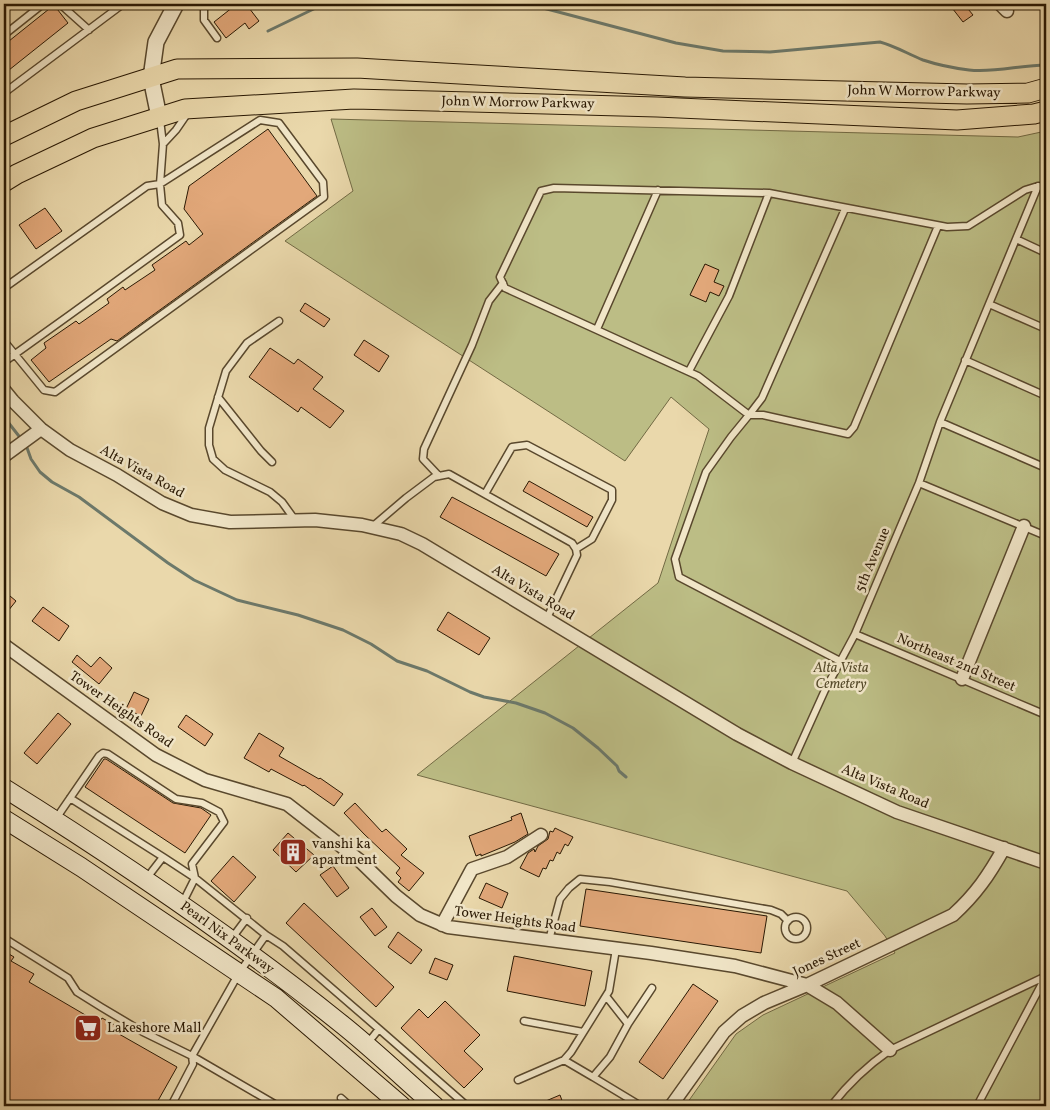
<svg xmlns="http://www.w3.org/2000/svg" width="1050" height="1110" font-family="Vollkorn,serif">
  <rect width="100%" height="100%" fill="#ead8ab"/>
  <filter id="stains"><feTurbulence type="fractalNoise" baseFrequency=".004" numOctaves="4"/><feColorMatrix values="0 0 0 0 .2 0 0 0 0 .09 0 0 0 0 .02 0 0 0 .5 -.17"/></filter>
  <radialGradient id="worn" r=".72"><stop offset=".6" stop-color="#630" stop-opacity="0"/><stop offset="1" stop-color="#630" stop-opacity=".3"/></radialGradient>
  <path fill="#bcbd85" stroke="#726a44" d="M331 119 1018 137 1046 131V1106H685L736 1034 763 1015 895 953 885 936 847 891 417 775 658 583 709 429 671 397 625 461 285 241 353 191Z"/>
  <g fill="none" stroke-linecap="round" stroke-linejoin="round">
    <path stroke="#6c796b" stroke-width="3" d="M528 4 676 43 723 51 770 52 880 42C895 46 908 54 923 60 938 65 953 68 969 70 995 73 1020 65 1046 65
      M268 31 324 4
      M4 417 22 440
      M26 445 31 459 40 472 52 482 79 497 168 563 194 580 237 600 298 615 343 630 371 644 397 661 427 671 470 692 484 697 516 703 545 713 573 728 598 748 617 766 619 771 626 777"/>
  </g>
  <path fill="#e2a87a" stroke="#291803" d="M230 4H246L259 21 249 29 245 23 226 38 214 22 233 7Z
    M949 4H964L973 15 963 22Z
    M54 5 68 23 4 74V45Z
    M268 129 317 196 117 341 111 339 49 382 31 360 46 348 44 343 76 321 79 324 109 303 107 299 123 287 125 290 155 270 152 265 186 241 189 245 203 234 184 209 189 186Z
    M45 208 62 231 36 249 19 225Z
    M705 264 719 270 714 282 724 286 719 296 710 292 706 302 690 295Z
    M305 303 330 319 324 327 300 311Z
    M364 340 389 356 379 372 354 355Z
    M270 348 294 364 298 359 323 377 313 389 344 411 330 428 301 407 298 412 249 377Z
    M529 481 593 517 587 527 523 491Z
    M452 497 559 554 546 576 440 517Z
    M4 591 16 601 4 616Z
    M43 607 69 626 59 641 32 621Z
    M448 612 490 638 479 655 437 630Z
    M77 655 91 667 100 657 112 668 99 684 72 662Z
    M134 692 149 699 141 716 126 709Z
    M58 713 71 724 37 764 24 753Z
    M186 715 213 734 205 746 178 727Z
    M259 733 284 748 279 756 319 779 320 778 343 794 334 806 304 785 303 786 271 769 269 772 244 758Z
    M104 759H106L173 803 201 808 211 815 185 853 85 787Z
    M355 803 382 832 386 829 407 849 401 855 424 873 409 891 398 882 401 878 396 873 400 868 364 834 344 813Z
    M521 813 528 834 515 842 481 856V854L476 856 469 836 512 820 511 817Z
    M555 828 573 837 568 846 565 844 560 854 557 852 553 861 550 860 546 869 543 868 539 877 520 868 528 853 534 849 535 852 538 846 548 839 550 831 553 832Z
    M288 833 314 855 296 872 273 850Z
    M233 856 256 877 234 902 211 881Z
    M333 866 349 888 337 897 320 875Z
    M486 883 508 893 502 908 479 898Z
    M586 889 767 916 761 953 580 926Z
    M304 903 394 987 376 1007 286 923Z
    M372 908 387 927 375 936 360 917Z
    M398 932 422 950 411 964 388 947Z
    M4 951 14 957 11 961 34 974 29 982 99 1023 102 1018 122 1029 119 1034 177 1067 155 1106H4Z
    M514 956 592 971 585 1006 507 991Z
    M435 958 453 965 447 980 429 973Z
    M693 984 718 1001 663 1079 639 1062Z
    M445 1001 480 1035 464 1051 483 1069 464 1088 401 1028 419 1009 428 1018Z
    M560 1095 564 1106H534Z"/>
  <g fill="none" stroke-linecap="round" stroke-linejoin="round">
    <g stroke="#59482d" stroke-width="9">
      <path id="service" d="M60 4 89 30
        M204 4V20L217 38
        M4 35 43 4
        M4 93 123 4
        M163 144 176 130 187 114
        M1016 239 1046 253
        M4 288 147 186 160 184 163 144 160 120
        M989 304 1046 329
        M279 321 247 343 226 371 209 428V445L213 459 225 470 270 492 282 502 295 520
        M597 329 658 190
        M4 341 44 390 55 392 324 197 323 182 279 123 260 120 160 184 162 205 178 223 180 235C121 278 63 320 4 362
        M965 360 1046 396
        M689 371 729 296 769 193
        M218 397 261 451 272 462
        M749 415H763L848 434 854 427 938 226
        M749 415 762 398 845 209
        M940 422 1046 468
        M439 476 423 459 424 449 472 345 489 301 503 283
        M919 483 1046 536
        M485 494 512 447 527 445 612 490V500L592 539 576 549
        M372 527 406 498 434 477 449 474 572 543 576 549 577 555 547 618
        M855 634 1046 715
        M840 661 679 577 675 559 706 472 731 437 749 415 698 376 505 288 500 277 541 191 554 188 769 193 947 227 968 226 1025 190 1038 186 1046 187
        M792 763 825 690 855 634 919 483 940 422 1038 186
        M70 798 163 857
        M55 820 99 756 103 753 108 754 176 799 202 803 219 812 224 822 192 864 195 878 163 857 146 879
        M182 904 195 878 266 935 283 946 379 1029 367 1044
        M785 928a11 11 0 1 1 22 0a11 11 0 1 1-22 0Z
        M266 935 239 973 192 1056 278 1106
        M4 938 68 978 77 992 101 1007 143 1032 192 1056 193 1064 171 1106
        M232 938 247 918
        M549 940 560 899 569 888 580 879 610 882 771 910 781 914 788 921
        M524 1021 583 1032
        M628 1024 652 988
        M379 1029 467 1106
        M564 1060 593 1077 610 1057 628 1024 606 996
        M593 1077 641 1106
        M518 1080 564 1060 571 1052 609 991 616 949
        M341 1098 350 1106
        M831 1106C848 1084 867 1066 890 1050L1046 976
        M977 1106 1046 976"/>
    </g>
    <g stroke="#59482d" stroke-width="15">
      <path id="minor" d="M1000 4 1007 11
        M4 390 13 401 41 429 70 450 117 475 162 503 191 515 230 522 315 520 362 525 401 534 422 544 737 734 792 763 897 812 1046 863
        M4 456 41 429
        M4 645 156 755 205 780 287 804 359 860 396 896 420 915 448 927 651 953 735 966 807 985 837 1003 890 1050
        M962 679 1024 526
        M442 925 472 869 507 857 541 835
        M671 1106 724 1032 742 1016 764 1003 807 985 953 915C976 894 989 875 1004 848"/>
    </g>
    <g stroke="#59482d" stroke-width="18">
      <path id="tertiary" d="M159 117 151 78 156 42 176 4"/>
    </g>
    <g stroke="#291803" stroke-width="20">
      <path id="secondary" d="M4 788C119 860 232 936 339 1022 372 1048 403 1078 435 1106
        M4 819 81 867 276 998 402 1106"/>
    </g>
    <g stroke="#291803" stroke-width="21">
      <path id="primary" d="M4 136 76 101 177 69 357 68 685 87 967 94 1028 93 1046 88
        M4 182 17 174 93 138 185 109 354 99 657 107 957 120 1034 114 1046 111"/>
    </g>
    <use href="#service" stroke="#f1e6c8" stroke-width="6"/>
    <use href="#minor" stroke="#f1e6c8" stroke-width="12"/>
    <use href="#tertiary" stroke="#f1e6c8" stroke-width="15"/>
    <use href="#secondary" stroke="#f1e6c8" stroke-width="18"/>
    <use href="#primary" stroke="#ead8ab" stroke-width="19"/>
  </g>
  <defs>
    <g id="building-square" transform="scale(1.4375)"><rect x="-9" y="-9" width="18" height="18" rx="4" fill="#8f2418" stroke="#f1e6c8"/><path d="M-4-6H4V6H1V3H-1V6H-4ZM-2.5-4.3h1.7v1.8h-1.7ZM.8-4.3h1.7v1.8H.8ZM-2.5-1h1.7V.8h-1.7ZM.8-1h1.7V.8H.8Z" fill="#fff"/></g>
    <g id="supermarket-square" transform="scale(1.4375)"><rect x="-9" y="-9" width="18" height="18" rx="4" fill="#8f2418" stroke="#f1e6c8"/><path d="M-6-5.5h2.5l.6 2H6L4.5 2H-2.5L-4.4-4H-6ZM-1.5 3.2a1.3 1.3 0 1 0 .1 0ZM3 3.2a1.3 1.3 0 1 0 .1 0Z" fill="#fff"/></g>
  </defs>
  <g fill-rule="evenodd">
    <use href="#building-square" x="293" y="852"/>
    <use href="#supermarket-square" x="88" y="1028"/>
  </g>
  <g text-anchor="middle" dominant-baseline="central" stroke-width="5" stroke-linejoin="round" paint-order="stroke">
    <g font-size="14" fill="#291803" stroke="#f1e6c8">
      <text transform="translate(924 92) rotate(1)">John W Morrow Parkway</text>
      <text transform="translate(518 103) rotate(1)">John W Morrow Parkway</text>
      <text transform="translate(142 472) rotate(29)">Alta Vista Road</text>
      <text transform="translate(873 560) rotate(-67)">5th Avenue</text>
      <text transform="translate(533 593) rotate(31)">Alta Vista Road</text>
      <text transform="translate(956 663) rotate(23)">Northeast 2nd Street</text>
      <text transform="translate(121 710) rotate(35)">Tower Heights Road</text>
      <text transform="translate(885 787) rotate(23)">Alta Vista Road</text>
      <text transform="translate(515 920) rotate(8)">Tower Heights Road</text>
      <text transform="translate(227 938) rotate(36)">Pearl Nix Parkway</text>
      <text transform="translate(827 958) rotate(-25)">Jones Street</text>
    </g>
    <g font-size="14" font-style="italic" fill="#554a2a" stroke="#f1e6c8">
      <text x="841" y="668">Alta Vista<tspan x="841" dy="16">Cemetery</tspan></text>
    </g>
    <g font-size="14" fill="#291803" stroke="#f1e6c8" text-anchor="start">
      <text x="312" y="844">vanshi ka<tspan x="312" dy="16">apartment</tspan></text>
      <text x="107" y="1028">Lakeshore Mall</text>
    </g>
  </g>
  <rect width="1050" height="1110" fill="none" stroke="#ead8ab" stroke-width="20"/>
  <rect x="5" y="5" width="1040" height="1100" fill="none" stroke="#291803" stroke-width="2.5"/>
  <rect x="10" y="10" width="1030" height="1090" fill="none" stroke="#291803"/>
  <rect width="100%" height="100%" filter="url(#stains)"/>
  <rect width="100%" height="100%" fill="url(#worn)"/>
</svg>
